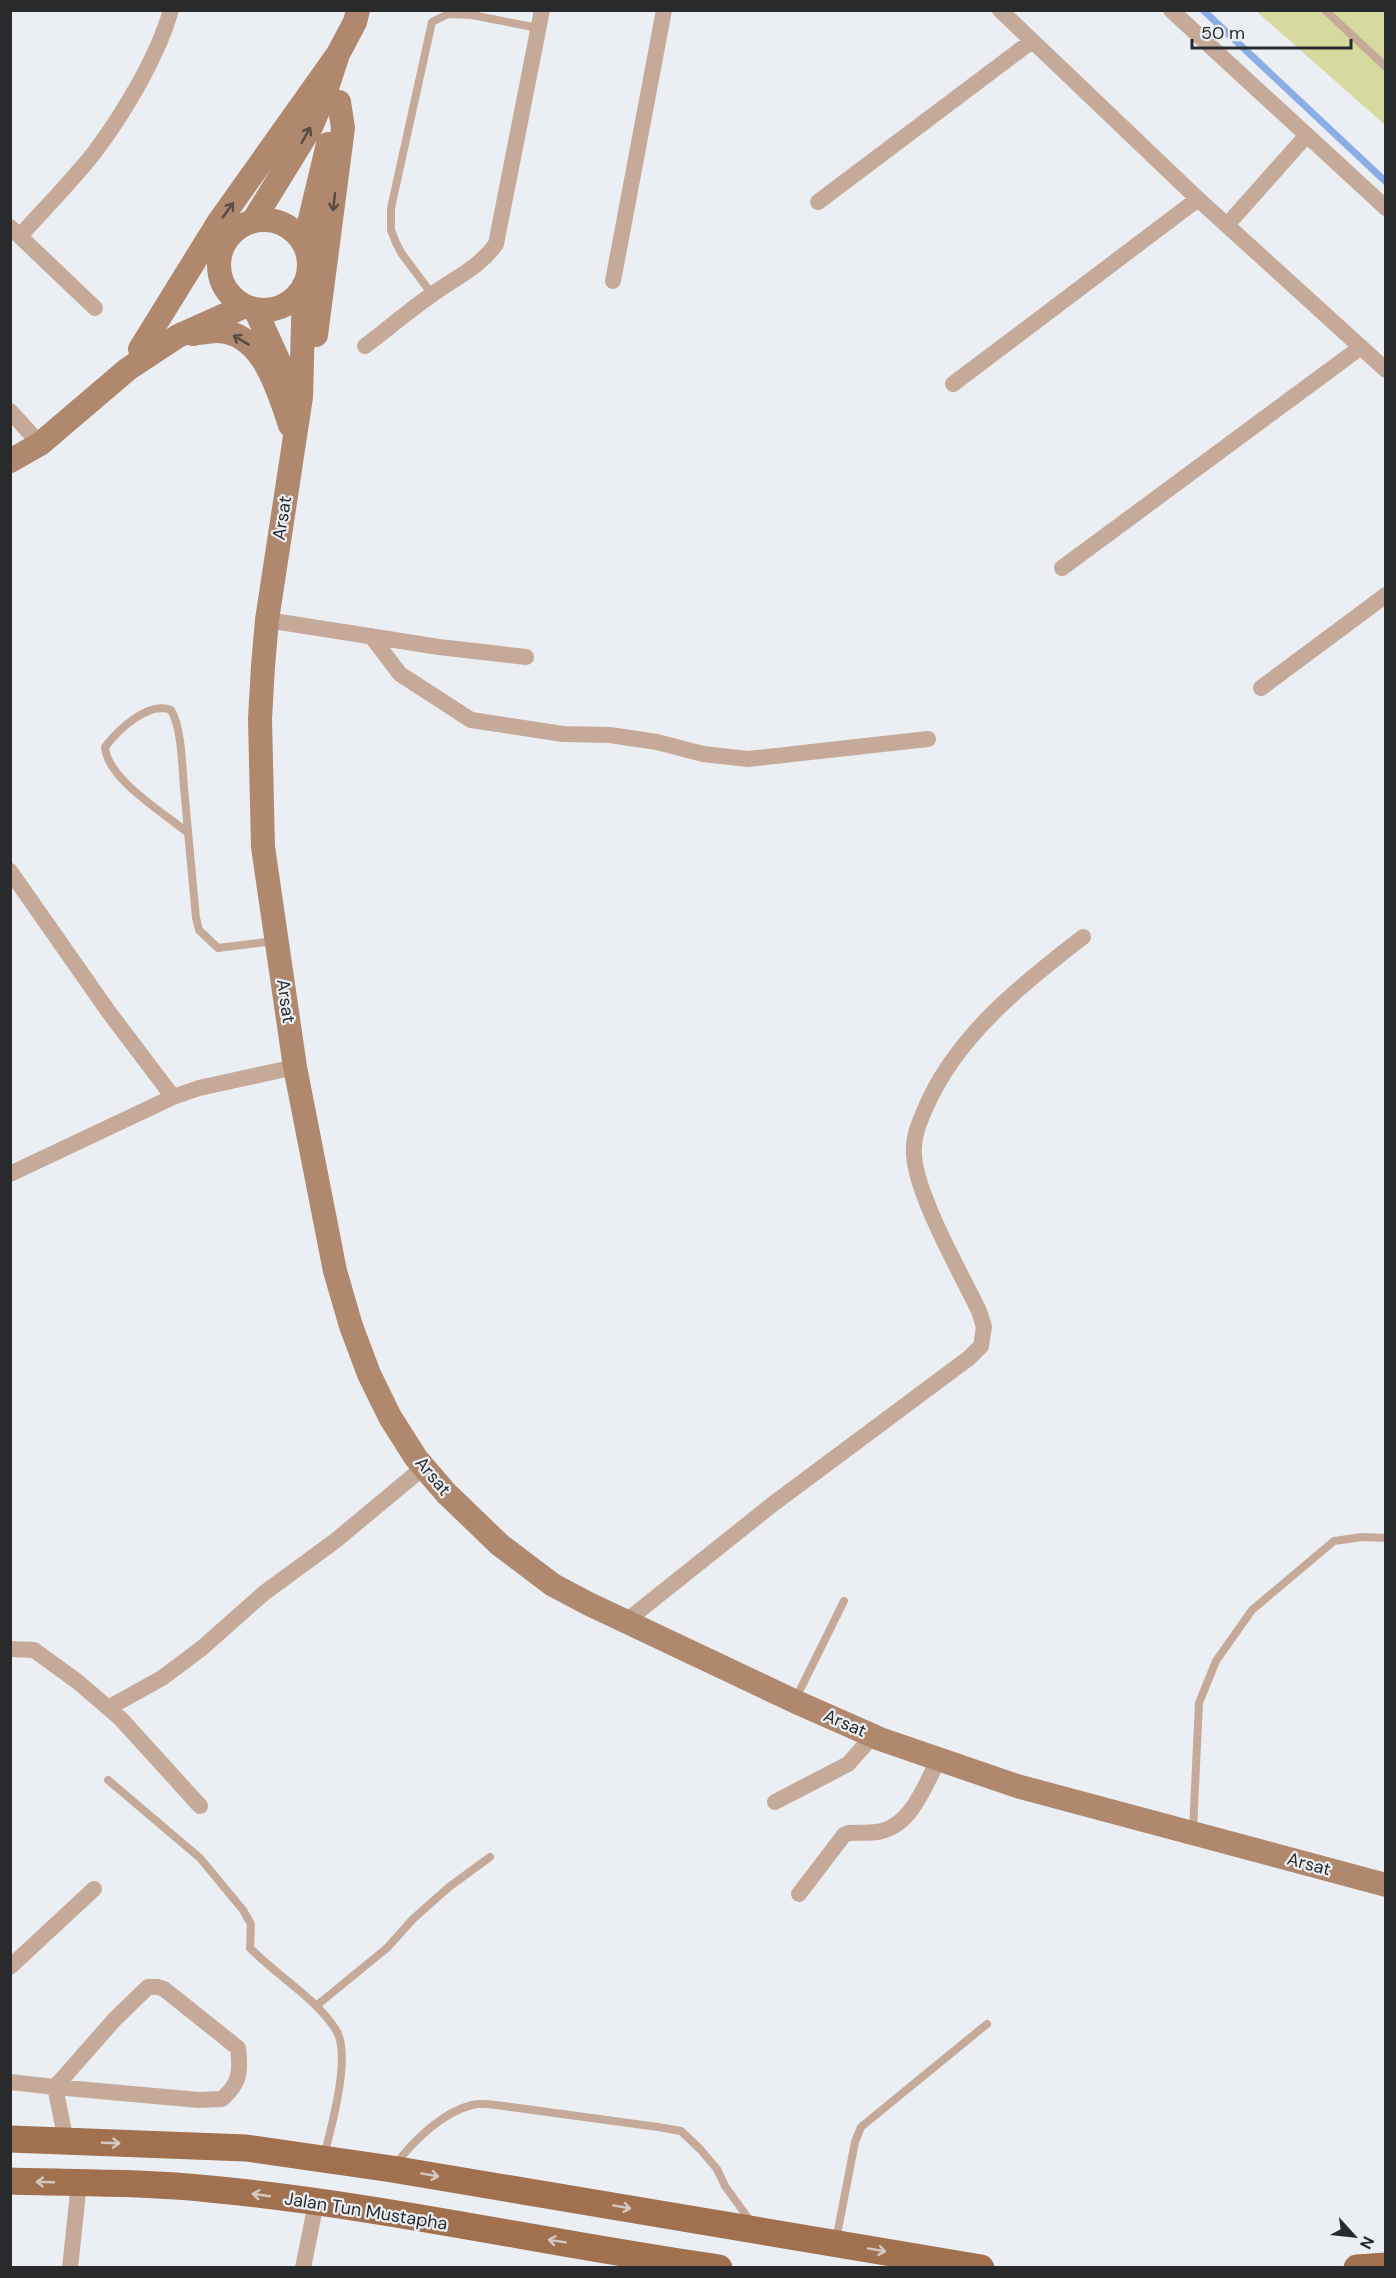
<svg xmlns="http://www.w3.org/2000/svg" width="1396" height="2278" font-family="'DM Sans',sans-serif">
  <rect width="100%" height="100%" fill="#ebeff4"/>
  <path fill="#d6da9f" d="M1256 11H1385V125Z"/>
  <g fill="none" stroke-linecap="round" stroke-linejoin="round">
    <path stroke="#8aade5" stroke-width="7" d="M1203 10 1386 182"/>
    <path stroke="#c6aa99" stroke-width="8" d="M1325 10 1386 67
      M432 294 402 254 396 243 391 230V208L432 22 448 14 472 15 538 28
      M188 833C164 813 107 779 105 747 118 730 148 701 171 710 182 729 182 766 184 788 188 831 192 874 196 918L199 930 218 948 274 941
      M795 1700 844 1601
      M108 1780 200 1858 243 1910 251 1924 250 1948C277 1976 315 1997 336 2030 352 2055 331 2128 324 2156
      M1193 1830 1199 1703 1216 1661 1252 1610 1334 1541 1362 1537 1386 1538
      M316 2006 387 1948 413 1919 449 1887 490 1857
      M396 2164C414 2140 443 2112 472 2105 480 2103 488 2104 496 2105L658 2127 681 2131 700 2149 717 2169 725 2186 751 2222
      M836 2240 855 2142 861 2127 987 2024"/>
    <path stroke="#c6aa99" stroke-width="16" d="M1000 10 1198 199 1386 370
      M1171 10 1386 208
      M818 202 1032 41
      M1227 225 1307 135
      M10 227 95 308
      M20 236C44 209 71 182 94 153 124 113 157 58 171 10
      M613 281 664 10
      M365 346C388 329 409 310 433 294 455 278 480 267 496 244L542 10
      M953 384 1198 199
      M10 411 40 444
      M1062 568 1361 347
      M267 620 439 647 526 657
      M371 636 400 674 471 720 563 734 610 735 657 742 703 754 748 759 928 739
      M1261 688 1386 595
      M10 871 108 1011 173 1097
      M10 1174 173 1097 199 1088 295 1067
      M625 1622 773 1504 969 1358 981 1346 984 1327 979 1311C961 1273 911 1187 914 1148 914 1134 920 1121 925 1109 956 1036 1022 984 1083 937
      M10 1649 34 1650 78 1682 121 1719 200 1806
      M108 1708 162 1678 202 1648 264 1593 335 1541 424 1467
      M775 1802 848 1764 873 1736
      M799 1894 844 1835 849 1833C860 1832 872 1834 882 1831 913 1823 925 1784 939 1759
      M10 1967 94 1889
      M148 1987H158L164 1989 238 2048C241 2072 240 2083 222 2099L199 2100 55 2087 115 2019Z
      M10 2082 55 2087 66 2141
      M70 2268 79 2183
      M303 2268 316 2203"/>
    <path stroke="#b0886e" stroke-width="24" d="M219 265a45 45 0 1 1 90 0a45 45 0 1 1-90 0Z
      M253 221 311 127 325 94 338 54 355 22 358 10
      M304 244 328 144
      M304 285 301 397 267 620 263 666 260 719 263 847 295 1067 335 1271 351 1326 369 1374 390 1417 416 1458 446 1493 500 1545 553 1585 589 1604 794 1701 880 1739 1017 1786 1386 1885
      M255 309 280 364 283 375
      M193 334C201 333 209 331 217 331 263 332 278 390 290 425
      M316 335 343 128 339 102
      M140 349 218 223 338 54
      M10 461 40 444 128 369 178 336 245 306"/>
    <path stroke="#a0704f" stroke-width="27" d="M10 2139 246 2148 392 2169 981 2268
      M10 2181C77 2183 144 2182 210 2189 381 2205 549 2244 719 2268
      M1357 2268 1386 2266"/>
  </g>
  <defs><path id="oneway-shaft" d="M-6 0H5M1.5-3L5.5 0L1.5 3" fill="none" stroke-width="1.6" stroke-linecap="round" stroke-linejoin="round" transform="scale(1.5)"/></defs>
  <g stroke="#584b43">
    <use href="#oneway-shaft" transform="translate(306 135) rotate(-61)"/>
    <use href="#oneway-shaft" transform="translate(334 202) rotate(97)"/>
    <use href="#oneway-shaft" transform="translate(228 210) rotate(-54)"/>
    <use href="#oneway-shaft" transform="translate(241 340) rotate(-149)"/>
  </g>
  <g stroke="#d4c9c2">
    <use href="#oneway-shaft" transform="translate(111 2143) rotate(2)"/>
    <use href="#oneway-shaft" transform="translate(430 2175) rotate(10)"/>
    <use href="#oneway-shaft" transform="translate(45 2182) rotate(-178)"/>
    <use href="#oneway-shaft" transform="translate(261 2195) rotate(-172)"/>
    <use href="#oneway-shaft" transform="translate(622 2207) rotate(10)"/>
    <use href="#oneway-shaft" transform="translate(557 2241) rotate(-171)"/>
    <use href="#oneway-shaft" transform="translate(877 2250) rotate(10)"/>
  </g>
  <g text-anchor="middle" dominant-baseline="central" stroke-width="4.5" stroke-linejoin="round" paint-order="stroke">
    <g font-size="18" fill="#292a2c" stroke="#ebeff4">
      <text transform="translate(282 518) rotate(-81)">Arsat</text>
      <text transform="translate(286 1001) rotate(82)">Arsat</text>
      <text transform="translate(433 1476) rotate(50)">Arsat</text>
      <text transform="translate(845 1723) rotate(23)">Arsat</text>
      <text transform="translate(1309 1864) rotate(15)">Arsat</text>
      <text transform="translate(366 2211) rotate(9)">Jalan Tun Mustapha</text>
    </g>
  </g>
  <rect width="1396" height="2278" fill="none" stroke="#292a2c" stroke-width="24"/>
  <g transform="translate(1354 2236) rotate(117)" stroke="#ebeff4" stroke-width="4.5" paint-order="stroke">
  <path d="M0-4.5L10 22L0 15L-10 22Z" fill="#292a2c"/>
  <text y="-9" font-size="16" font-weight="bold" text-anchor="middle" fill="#292a2c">N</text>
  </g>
  <path d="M1192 39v9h159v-9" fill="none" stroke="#292a2c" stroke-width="3"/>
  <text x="1201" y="39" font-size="18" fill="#292a2c" stroke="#ebeff4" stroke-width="4.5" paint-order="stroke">50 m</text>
</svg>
